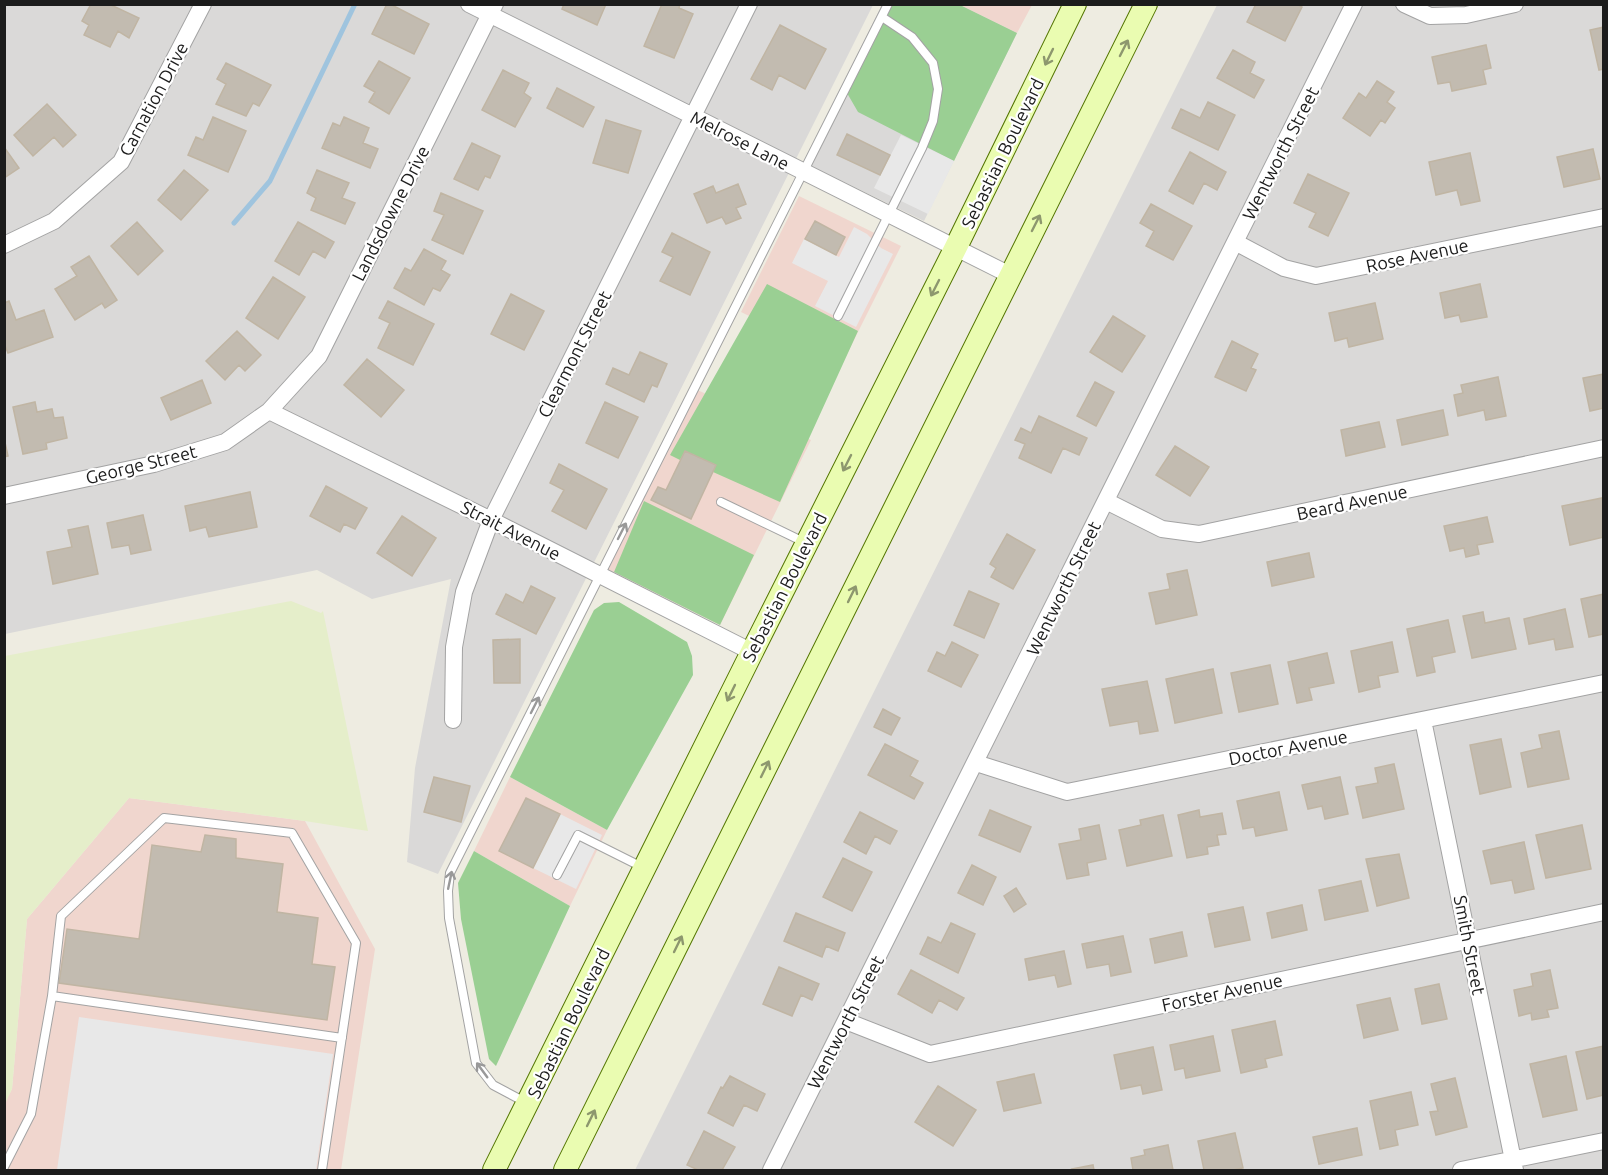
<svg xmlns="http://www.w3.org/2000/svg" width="1608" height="1175" font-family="Ubuntu,sans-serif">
  <rect width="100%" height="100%" fill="#eeece1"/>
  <path fill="#dad9d8" d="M5 5H873L438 874 407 862 415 768 451 579 372 599 317 570 5 634Z
    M882 5H960L1017 33 924 221 803 162Z
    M1217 5H1603V1170H635Z"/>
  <path fill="#f0d6ce" d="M960 5 1032 4V5L1017 33Z
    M799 196 901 246 843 362 741 312Z
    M695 389 811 440 720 625 603 567Z
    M510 777 607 830 570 906 474 851Z
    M129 798 305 821 375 949 341 1170H5L4 1104 12 1089 27 919Z"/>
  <path fill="#e5eeca" d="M291 601 321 613 323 611 368 831 305 821 129 798 27 919 12 1089 5 1104V656Z"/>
  <path fill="#9acf93" d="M892 5H960L1017 33 954 161 858 112 847 93Z
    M767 284 858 331 780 502 713 472 716 465 685 451 680 460 670 455Z
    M644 501 754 555 720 625 614 572Z
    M619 602 687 642 692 656 693 675 607 830 510 777 594 610 604 603Z
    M474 851 570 906 496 1066 489 1059 461 919 458 883Z"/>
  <path fill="#e8e8e8" d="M901 135 954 161 928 214 874 188Z
    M854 227 867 234 881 248 893 254 856 327 815 306 828 281 792 263 804 239 839 257Z
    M560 814 602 835 576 889 533 868Z
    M79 1017 333 1054 316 1170H57Z"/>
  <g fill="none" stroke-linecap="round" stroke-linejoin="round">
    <path stroke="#9fc4de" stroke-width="5" d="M234 223 270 181 355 4"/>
  </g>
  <path fill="#c2bbb0" stroke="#c0b5a3" stroke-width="1.5" d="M91 4H109L139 18 129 38 118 31 110 47 84 35 89 25 82 21Z
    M387 4H390L429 24 414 54 372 34Z
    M564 4H606L597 25 562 9Z
    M662 4H680L679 8 693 14 674 58 644 46Z
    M1256 4H1297L1302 7 1285 41 1247 22Z
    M780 25 826 49 805 89 779 75 772 90 751 79Z
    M1604 27V69L1599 70 1590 30Z
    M1486 45 1491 68 1483 70 1486 84 1452 91 1450 82 1438 84 1432 57Z
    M1233 50 1255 62 1250 73 1264 80 1254 98 1217 78Z
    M379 61 410 78 389 114 369 102 375 92 364 86Z
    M226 63 271 85 259 106 253 103 246 116 216 104 226 84 217 79Z
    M503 70 529 83 524 93 531 98 515 127 482 110Z
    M1377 81 1394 92 1387 102 1395 108 1385 123 1381 120 1370 136 1343 118 1359 93 1366 98Z
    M557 88 594 107 583 127 547 108Z
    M1208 102 1235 115 1218 150 1172 128 1181 109 1200 118Z
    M47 104 76 135 63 147 54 137 33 156 14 135Z
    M213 117 246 131 228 172 188 155 196 137 203 140Z
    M344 117 369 128 363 143 378 149 370 168 322 148 333 123 340 126Z
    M606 120 641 131 628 173 593 163Z
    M847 134 890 155 880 175 837 155Z
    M472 143 500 156 490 178 485 176 478 190 454 179Z
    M4 147 19 168 4 178Z
    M1593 149 1600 179 1564 187 1557 157Z
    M1190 152 1226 172 1217 190 1204 183 1193 204 1169 191Z
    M1470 153 1480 201 1461 205 1457 190 1436 195 1429 162Z
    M184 170 208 190 181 220 158 200Z
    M317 170 349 183 342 198 355 203 345 224 311 210 316 198 307 193Z
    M1308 174 1349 193 1328 236 1309 227 1316 213 1294 203Z
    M738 184 746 204 736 208 741 218 726 224 722 217 707 223 694 194 713 186 716 193Z
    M441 193 483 211 463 254 432 240 444 215 434 211Z
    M1151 204 1192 226 1173 260 1146 246 1154 231 1140 223Z
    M815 221 845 237 836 255 805 239Z
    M137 222 163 251 138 275 111 246Z
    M298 222 334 242 325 258 313 251 299 275 275 261Z
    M672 233 710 252 690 295 660 281 673 257 662 252Z
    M424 249 446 261 441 270 450 275 440 291 433 288 424 305 394 288 405 268 411 271Z
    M89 256 117 300 105 308 102 303 75 320 55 289 77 276 71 267Z
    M273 277 305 297 278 339 246 318Z
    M1480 284 1487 317 1461 322 1459 315 1445 318 1440 293Z
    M511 294 544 311 524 350 491 334Z
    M9 301 16 320 44 310 53 337 8 353 4 343V303Z
    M388 301 434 324 413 365 378 348 390 323 379 318Z
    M1375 303 1383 339 1349 347 1347 338 1335 341 1329 313Z
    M1113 316 1145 336 1122 372 1090 352Z
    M237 331 261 355 245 371 239 365 225 380 206 361Z
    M1232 341 1258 354 1251 368 1256 370 1246 391 1215 377Z
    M640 352 667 364 657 387 652 385 644 402 606 384 613 368 629 375Z
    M367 359 404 390 381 417 344 385Z
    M1604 374V408L1590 411 1583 378Z
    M1498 377 1506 416 1486 420 1484 410 1458 416 1454 395 1463 393 1461 385Z
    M202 380 211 403 171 420 161 398Z
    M1095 382 1114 392 1096 426 1077 416Z
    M35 402 37 412 52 409 54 418 63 417 67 438 46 443 47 449 23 454 13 407Z
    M605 402 638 417 618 458 586 443Z
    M1443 410 1448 435 1402 445 1397 420Z
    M1039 416 1087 438 1079 455 1063 448 1051 473 1019 458 1025 444 1015 440 1021 428 1031 433Z
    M1379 422 1385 447 1346 456 1341 430Z
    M4 438 8 456 4 457Z
    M1175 446 1209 467 1190 496 1156 475Z
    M685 451 716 465 691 519 651 500 658 487 666 490Z
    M559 464 607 489 586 529 552 511 564 490 550 483Z
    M326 486 367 508 355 529 344 524 340 532 310 516Z
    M250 492 257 527 209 537 206 527 190 531 185 506Z
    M1602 498 1604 506V537L1570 545 1562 506Z
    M143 515 151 550 131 554 129 545 112 548 107 523Z
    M402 516 436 538 412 576 377 553Z
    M1487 517 1493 542 1477 545 1479 554 1466 557 1464 548 1450 551 1444 526Z
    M88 526 98 574 53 584 47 552 72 547 68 530Z
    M1007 534 1035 550 1013 589 991 577 996 568 990 564Z
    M1309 553 1314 577 1272 586 1267 562Z
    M1187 570 1197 615 1156 624 1149 593 1170 589 1167 574Z
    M531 586 555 598 536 634 496 614 506 594 523 603Z
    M969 591 999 604 984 638 954 625Z
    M1604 594V634L1589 637 1581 599Z
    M1565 609 1573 647 1556 650 1554 639 1529 644 1524 619Z
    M1483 612 1485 623 1509 618 1516 649 1472 658 1463 616Z
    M1448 620 1455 652 1432 657 1435 672 1417 676 1407 629Z
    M520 639V683H494L493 640Z
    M952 642 978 655 961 687 928 671 937 652 945 656Z
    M1392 642 1398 672 1378 676 1380 687 1359 692 1351 651Z
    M1327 653 1334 683 1309 688 1312 700 1297 703 1288 662Z
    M1270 665 1278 704 1239 712 1231 673Z
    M1213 669 1222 713 1175 723 1166 679Z
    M1147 681 1158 731 1140 734 1138 721 1110 726 1102 689Z
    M883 709 900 718 891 735 874 727Z
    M1559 731 1569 779 1528 787 1521 753 1542 748 1539 735Z
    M1501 739 1511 787 1480 794 1470 745Z
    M885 744 918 761 910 776 923 783 914 799 868 775Z
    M1394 764 1404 809 1363 818 1356 787 1378 783 1375 768Z
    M434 777 470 786 461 822 424 812Z
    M1340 777 1348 814 1325 819 1322 806 1308 809 1302 785Z
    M1279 792 1287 830 1256 836 1254 827 1243 829 1237 801Z
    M526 798 560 814 533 868 499 851Z
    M990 810 1031 827 1020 852 979 835Z
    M1199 810 1200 817 1222 813 1226 834 1217 835 1219 845 1207 847 1208 854 1187 858 1178 815Z
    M860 812 897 831 890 844 875 836 866 854 844 842Z
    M1163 815 1172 856 1127 866 1119 830 1141 825 1140 820Z
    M1099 825 1106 859 1087 863 1089 875 1067 879 1059 844 1081 840 1079 829Z
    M1582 825 1591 869 1546 878 1536 835Z
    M205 835 236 839V858L283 864 277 912 318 918 312 964 335 967 327 1020 59 983 67 929 139 939 152 845 201 852Z
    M1524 842 1534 889 1515 893 1512 880 1491 884 1483 851Z
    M1399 854 1409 898 1377 906 1366 859Z
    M843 858 872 872 852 911 823 897Z
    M972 865 996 877 983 905 958 893Z
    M1361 881 1368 911 1325 920 1319 890Z
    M1016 888 1026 904 1014 912 1004 896Z
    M1302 905 1307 930 1272 938 1267 913Z
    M1243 907 1250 940 1215 947 1208 914Z
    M796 913 845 933 838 951 826 946 822 957 784 941Z
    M951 923 975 934 958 973 920 954 928 937 941 943Z
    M1182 932 1187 956 1155 963 1150 939Z
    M1123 936 1131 972 1111 976 1109 964 1087 968 1082 944Z
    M1064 951 1071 984 1058 987 1055 975 1029 980 1025 959Z
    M779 967 819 984 812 1000 801 995 792 1016 763 1004Z
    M911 970 964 998 957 1010 939 1000 932 1013 898 994Z
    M1550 970 1558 1008 1547 1010 1549 1017 1532 1020 1531 1013 1519 1016 1514 990 1533 986 1531 974Z
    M1439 984 1447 1019 1422 1024 1415 989Z
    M1390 998 1398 1030 1364 1038 1357 1005Z
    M1275 1021 1282 1055 1265 1059 1267 1067 1241 1073 1232 1030Z
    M1213 1036 1220 1071 1186 1078 1184 1068 1175 1070 1170 1045Z
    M1604 1046V1095L1587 1099 1576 1052Z
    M1153 1047 1162 1090 1143 1094 1141 1085 1121 1089 1114 1055Z
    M1566 1056 1577 1110 1543 1117 1530 1064Z
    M1034 1074 1041 1103 1004 1111 997 1082Z
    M730 1076 765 1094 757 1111 744 1105 733 1126 708 1113 721 1087 723 1088Z
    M1455 1078 1467 1127 1436 1135 1430 1112 1438 1111 1431 1084Z
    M938 1086 976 1110 953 1146 915 1122Z
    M1411 1092 1418 1125 1395 1130 1398 1145 1380 1149 1370 1101Z
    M1357 1128 1362 1155 1319 1164 1313 1137Z
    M704 1131 735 1147 722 1170H698L687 1165Z
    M1235 1133 1243 1168 1233 1170H1204L1198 1141Z
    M1168 1145 1173 1170H1133L1131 1158 1145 1155 1144 1150Z
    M1093 1165 1094 1170H1073L1072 1169Z"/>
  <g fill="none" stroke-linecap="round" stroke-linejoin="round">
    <g stroke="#a3a3a3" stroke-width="10">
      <path id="lane" d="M838 316 922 148 933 121 938 89 933 63 912 37 882 17
        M721 502 806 543
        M557 875 578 835 644 868
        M52 996 342 1038
        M525 1102 493 1085 476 1063 449 918 448 891 450 873 888 4
        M4 1167 31 1114 52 996 61 916 164 818 292 833 356 943 322 1170"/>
    </g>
    <g stroke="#a3a3a3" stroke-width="18">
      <path id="street" d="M469 4 1010 275
        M1404 4 1430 16 1466 15 1515 4
        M1235 242 1284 268 1316 276 1604 217
        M4 245 54 221 121 162 203 4
        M269 411 491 520 752 652
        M4 496 154 464 225 442 269 411 319 356 495 4
        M1106 501 1162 529 1199 534 1604 448
        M453 720 454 647 464 592 491 520 749 4
        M1423 720 1515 1170
        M976 763 1067 792 1604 683
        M846 1021 930 1054 1604 912
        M771 1170 1354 4
        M1461 1170 1604 1141"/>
    </g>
    <g stroke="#537501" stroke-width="24">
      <path id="secondary" d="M494 1170 752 652 956 247 1075 4
        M565 1170 1146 4"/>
    </g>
    <use href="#lane" stroke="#fff" stroke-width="8"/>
    <use href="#street" stroke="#fff" stroke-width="16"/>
    <use href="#secondary" stroke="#eafcb1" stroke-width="22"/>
  </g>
  <defs><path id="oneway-shaft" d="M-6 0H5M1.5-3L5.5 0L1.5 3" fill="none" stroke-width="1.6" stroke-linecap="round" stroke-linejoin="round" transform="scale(1.5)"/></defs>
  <g stroke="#8d976e">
    <use href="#oneway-shaft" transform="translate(1124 48) rotate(-63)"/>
    <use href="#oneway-shaft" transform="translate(1049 57) rotate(116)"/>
    <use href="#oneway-shaft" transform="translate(1036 223) rotate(-63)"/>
    <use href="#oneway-shaft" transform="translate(935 288) rotate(117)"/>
    <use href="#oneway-shaft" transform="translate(847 463) rotate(117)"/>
    <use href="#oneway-shaft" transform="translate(852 594) rotate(-64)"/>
    <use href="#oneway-shaft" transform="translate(731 693) rotate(116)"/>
    <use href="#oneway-shaft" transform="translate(765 769) rotate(-64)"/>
    <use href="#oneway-shaft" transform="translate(678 944) rotate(-64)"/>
    <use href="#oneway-shaft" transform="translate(591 1118) rotate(-64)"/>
  </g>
  <g stroke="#999">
    <use href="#oneway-shaft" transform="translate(622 531) rotate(-63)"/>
    <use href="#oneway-shaft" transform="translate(535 705) rotate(-63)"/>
    <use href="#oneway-shaft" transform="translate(450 880) rotate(-78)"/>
    <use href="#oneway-shaft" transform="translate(482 1070) rotate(-126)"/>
  </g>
  <g text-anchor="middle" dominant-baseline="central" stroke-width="4.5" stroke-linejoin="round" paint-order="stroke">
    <g font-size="18" fill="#1c1c1c" stroke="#fff">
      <text transform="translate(153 99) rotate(-62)">Carnation Drive</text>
      <text transform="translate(740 140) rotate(27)">Melrose Lane</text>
      <text transform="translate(1002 153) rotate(-64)">Sebastian Boulevard</text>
      <text transform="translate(1280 153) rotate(-63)">Wentworth Street</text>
      <text transform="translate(390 213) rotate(-63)">Landsdowne Drive</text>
      <text transform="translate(1417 255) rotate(-12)">Rose Avenue</text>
      <text transform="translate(574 354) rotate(-63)">Clearmont Street</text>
      <text transform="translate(141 464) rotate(-14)">George Street</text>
      <text transform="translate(1352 502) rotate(-12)">Beard Avenue</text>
      <text transform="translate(511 530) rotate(27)">Strait Avenue</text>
      <text transform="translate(784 587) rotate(-63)">Sebastian Boulevard</text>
      <text transform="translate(1063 588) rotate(-64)">Wentworth Street</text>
      <text transform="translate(1288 747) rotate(-11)">Doctor Avenue</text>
      <text transform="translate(1470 945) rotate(79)">Smith Street</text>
      <text transform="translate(1222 992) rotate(-12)">Forster Avenue</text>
      <text transform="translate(845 1022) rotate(-63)">Wentworth Street</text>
      <text transform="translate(568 1023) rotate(-64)">Sebastian Boulevard</text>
    </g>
  </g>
  <rect width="1608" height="1175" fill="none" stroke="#1c1c1c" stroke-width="12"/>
</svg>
